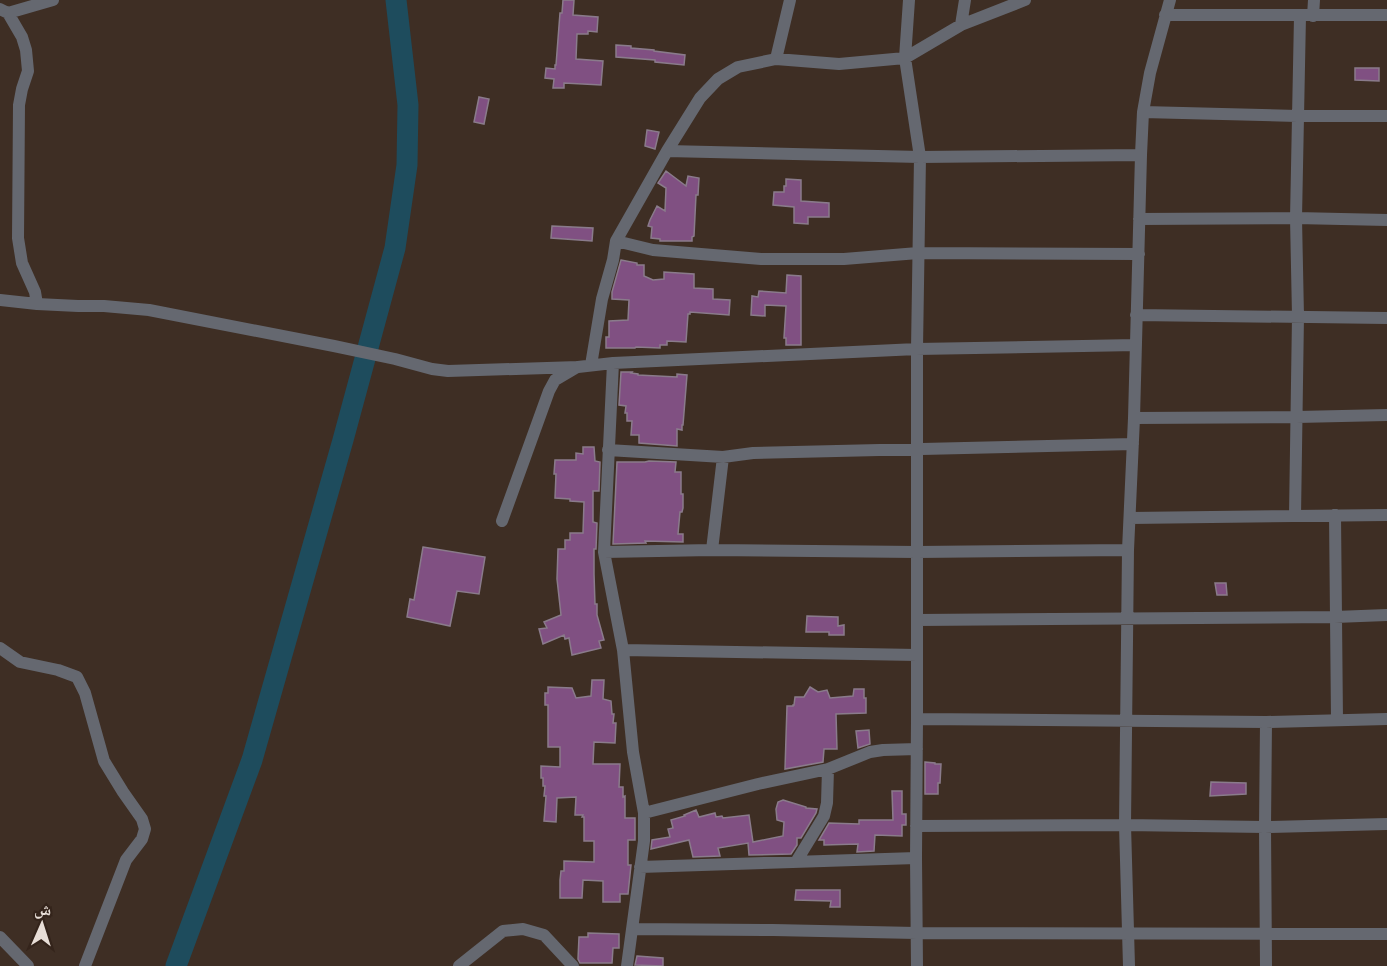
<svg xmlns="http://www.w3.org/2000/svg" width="1387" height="966" font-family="'Sofia Sans Condensed','Noto Naskh Arabic',sans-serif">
  <rect width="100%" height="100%" fill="#3e2e24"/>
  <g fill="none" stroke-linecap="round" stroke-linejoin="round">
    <path stroke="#1e4c5d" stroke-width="21" d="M176 966 252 760 343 440 395 248 407 165 408 105 396 0"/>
  </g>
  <path fill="#805082" stroke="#8a7b8b" stroke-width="1.5" d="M563 0H574L573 15 598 17 597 32 588 31V34H577L576 59 603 61 601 85 564 83V88H553L554 79 545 78 546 68 555 69V65H556L560 13H562Z
    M616 45 631 46V48L654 50V51L685 55 684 65 655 62V60L616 57Z
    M1355 68H1379V81L1355 80Z
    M479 97 489 99 484 124 474 122Z
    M647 130 659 132 655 149 645 146Z
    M666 171 686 186 688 176 699 178 698 195H696L694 236 692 237V241H660V239L651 238 652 227 648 226 650 220 657 206 665 211 666 188 658 183Z
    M786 179 801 180V201L829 203V217H808V224L794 223V207L773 205 774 192H784V186H786Z
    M552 226 593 228 592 241 551 238Z
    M621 260 637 263V265H644V276L653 280 664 279V272L694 274V288L713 289V299L730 300 729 315 690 312V314H688L686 342 667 341V345H660V348L636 347 635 348H606V337H609V321L628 320 629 300 612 299V292Z
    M787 275 801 276V345H786V338H784L786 306 765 305V316L751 315 752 296 758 297 759 291 786 293Z
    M621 372H632L631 373 638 374V375L677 377V374L687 375 683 425H682V430L677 429V446L639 443V435H631L632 421H627V413H625L626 406 619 405Z
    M583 447H594L595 461 600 462 599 491H593V522L597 523 596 549H594V574L595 604H597V615L604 640 599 641 601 648 572 655 569 638 565 639 564 635 543 644 539 629 547 628 544 622 561 615 557 579 558 549H565V540H570V533H583L584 502 570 501V499L555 498 556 474H554L555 460H576V453L583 454Z
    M649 461 676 462 675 472H681V494H683V508L682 512H680L678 534H683V542L645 541 646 543 613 544 617 462H645Z
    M423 547 485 557 479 594 457 591 450 626 407 617 410 599 414 600Z
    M1215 583H1226L1227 595H1217Z
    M807 616 838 617V626L844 625V635H829V632H806Z
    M592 680H604L603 699 611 701 612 714H614L613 723H616L615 743 594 742 593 764H620L619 787H623V797L625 796V818H635V840H628V865H631L628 894H620V902H603V881L583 880 582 898H560V880L561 871H564V861L594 862V841H584V817H582L583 815H575L576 797 557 798 556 822 544 821 546 796H544L545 786H543V778H541V766L560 767V747H548V705H545V693H548V687L572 688 576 698 591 696Z
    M810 687 818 692 827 690 830 698 853 696 854 689H864V698H866V713L836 714 837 749H824L823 762 785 769 787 706H793V705H794L795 697H804Z
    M869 730 870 744 858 748 856 731Z
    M925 762 935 763V764H941L940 783H938V794H925Z
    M1211 782 1246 783V794L1210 796Z
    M892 791H902V814H906V825H902V836L875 835 874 851 857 852 858 844 824 845V840H819L829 823 859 824V820H893Z
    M783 800 806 807V808L817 809 816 813 801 838H797V845L791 854 749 855 748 843 718 848 720 856 693 857 689 840 651 849 652 840 670 837 668 829 673 828 671 820 685 816 684 815 696 810 699 817 715 813 716 817 722 816 723 818 749 815 753 842 783 836 784 822 777 820 776 809 778 802Z
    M796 890H840V907H830L831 901 795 900Z
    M588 933 619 934V948H613L612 963H580L578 959 579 937H588Z
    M637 956 663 958V966L635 965Z"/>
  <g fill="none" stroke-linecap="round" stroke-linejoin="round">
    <path stroke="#656870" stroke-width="12" d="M909 0 905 58 920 157 917 349V719L916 858 917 966
      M0 9 8 13 22 37 26 50 28 71 22 89 19 105 18 238 22 263 35 292 37 304
      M8 13 53 0
      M1165 15H1387
      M1313 16 1314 0
      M961 25 965 0
      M776 59 790 0
      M1143 112 1297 116H1387
      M667 151 920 157 1141 155
      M1139 219 1296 218 1387 220
      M616 241 653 250 761 259H844L918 253 1139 254
      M0 300 37 304 78 306H104L149 310 334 346 395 359 432 369 448 371 578 367 613 363 917 349 1136 345
      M1136 315 1387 318
      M613 363 604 552 623 650 633 752 644 813V841L627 966
      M591 365 602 299 613 260 616 241 667 151 700 98 718 79 738 67 776 59 839 64 905 58 961 25 1025 0
      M1134 418 1297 417 1387 415
      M608 450 723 457 753 453 1133 444
      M1335 515 1337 720
      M1295 516 1298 316 1296 218 1300 16
      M1130 518 1387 515
      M502 521 549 391 555 380 577 367
      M712 550 723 457
      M604 552 712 550 917 552 1128 550
      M917 620 1335 617 1387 615
      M0 648 20 662 58 670 77 677 85 693 104 761 123 792 142 819 145 829 142 839 126 860 85 966
      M623 650 917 655
      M917 719 1266 722 1387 719
      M644 813 758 784 828 769 870 752 883 750 917 749
      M916 826 1125 825 1265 827 1387 824
      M796 862 824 816 827 803 828 769
      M640 867 916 858
      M632 929 773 930 916 933 1387 934
      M0 937 28 966
      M459 966 503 931 523 929 544 935 573 966
      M1129 966 1125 825 1128 550 1134 418 1141 155 1143 112 1150 73 1170 0
      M1266 966 1265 827 1266 722"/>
  </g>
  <g transform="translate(42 924) rotate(3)" stroke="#34241b" stroke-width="4.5" paint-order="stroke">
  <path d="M0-4.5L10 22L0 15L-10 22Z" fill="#e8ded7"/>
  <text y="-9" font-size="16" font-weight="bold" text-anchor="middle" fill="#e8ded7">ش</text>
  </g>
</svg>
